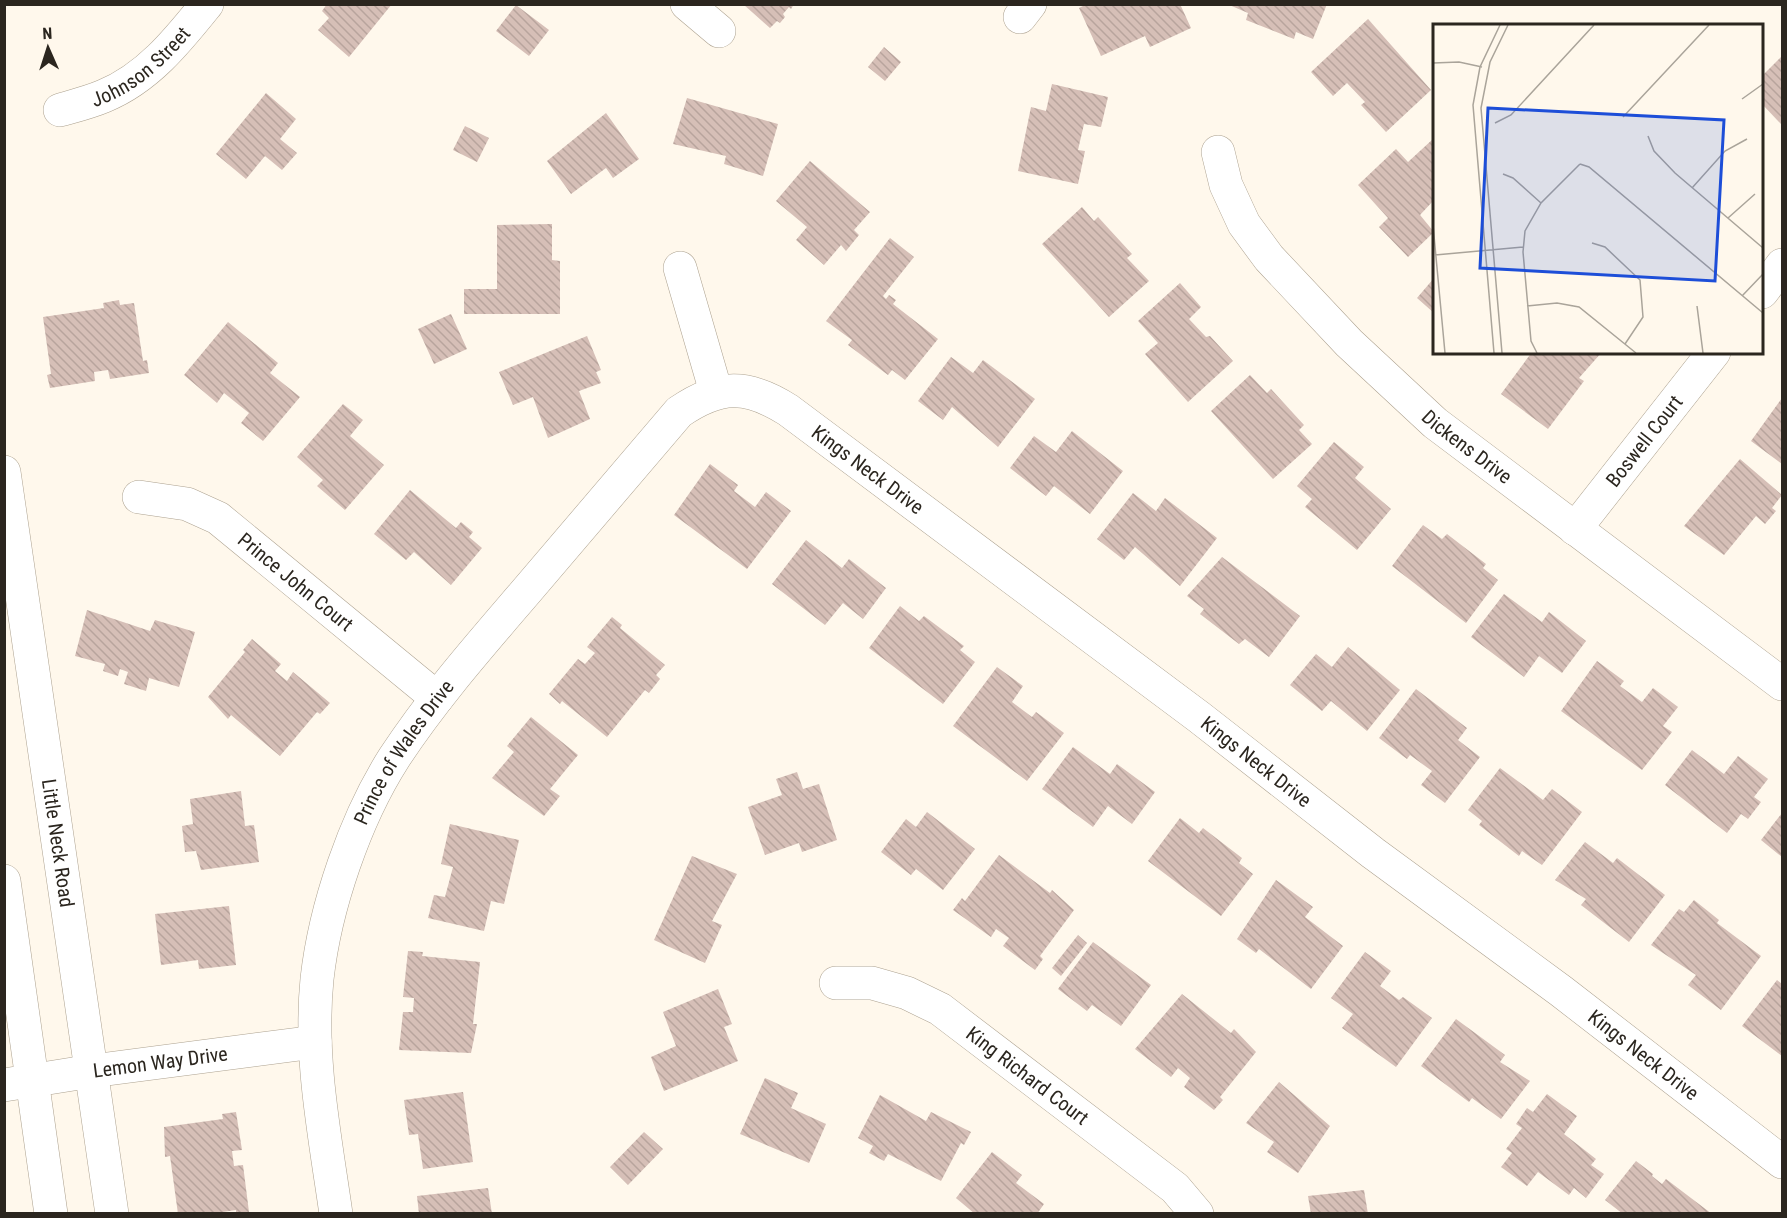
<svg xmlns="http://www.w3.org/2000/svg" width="1787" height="1218" font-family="'Roboto Condensed',sans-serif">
  <defs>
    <pattern id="building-back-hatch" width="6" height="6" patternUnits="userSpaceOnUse" patternTransform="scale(1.5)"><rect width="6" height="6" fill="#d6bfb7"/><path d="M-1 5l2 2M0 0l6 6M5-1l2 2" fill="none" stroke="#b8a49d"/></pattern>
  </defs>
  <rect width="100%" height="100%" fill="#fff8ec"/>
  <path fill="url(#building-back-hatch)" d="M327 4H392L349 57 318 30 329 18 322 11Z
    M743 4H794L791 9 789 7 783 14 785 17 780 23 777 21 770 28Z
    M1087 4H1180L1191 28 1150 47 1145 36 1101 56 1079 8Z
    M1227 4H1327L1313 39 1296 32 1294 39 1246 20 1248 13Z
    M516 5 549 30 529 56 496 31Z
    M1368 19 1431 90 1386 132 1361 105 1365 102 1347 83 1333 96 1311 72Z
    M884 47 901 62 885 81 868 67Z
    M1782 56V125L1762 104V76Z
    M1052 84 1108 97 1101 127 1084 124 1078 150 1085 151 1078 184 1018 171 1031 107 1046 111Z
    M266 93 296 119 280 139 297 153 282 170 265 156 246 179 216 154Z
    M687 98 778 124 763 176 724 164 726 156 673 144Z
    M606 113 639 159 613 178 606 168 571 194 547 161Z
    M465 126 489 138 477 162 453 150Z
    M1433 139 1434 200 1420 215 1434 232 1408 257 1379 227 1388 218 1358 185 1396 149 1408 162Z
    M810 161 870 212 854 230 859 235 846 251 841 245 824 265 796 240 807 227 776 201Z
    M1082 207 1094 221 1098 217 1132 254 1127 258 1149 281 1109 317 1042 244Z
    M552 224V260L560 261V314H464V289H497V225Z
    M890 238 914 257 883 296 886 299 889 295 896 300 893 304 938 339 905 380 892 370 888 375 848 345 852 340 826 321Z
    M1434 278V313L1417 298Z
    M1180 283 1201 307 1189 319 1206 337 1210 336 1233 361 1188 402 1145 354 1158 343 1138 321Z
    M119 300 120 305 134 303 143 361 147 360 149 373 110 379 108 370 94 372 95 381 50 388 47 375 51 374 43 317 104 308 103 303Z
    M451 314 467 349 434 364 418 329Z
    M228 322 278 363 270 373 300 397 263 441 241 423 249 413 224 393 217 403 184 375Z
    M587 336 601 370 596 372 601 383 579 391 590 419 548 438 533 397 513 405 499 372Z
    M1532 352H1602L1579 378 1584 381 1548 429 1501 394Z
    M951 357 973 373 983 360 1035 399 998 447 952 407 943 420 918 401Z
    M1250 375 1267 393 1271 389 1304 425 1299 430 1312 444 1273 479 1211 411Z
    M1782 398V464L1751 441Z
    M343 404 363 420 350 436 384 465 345 510 317 486 323 480 297 457Z
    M1072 431 1123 471 1090 514 1054 486 1046 496 1010 468 1034 436 1056 452Z
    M1334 442 1364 467 1355 478 1391 509 1357 550 1305 507 1312 499 1297 486Z
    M1740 459 1782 495 1772 508 1776 511 1765 524 1756 516 1724 555 1684 526Z
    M710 464 738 485 734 491 755 507 766 492 791 511 747 569 674 515Z
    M410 490 456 528 461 522 473 532 469 537 482 548 451 585 414 552 406 560 374 534Z
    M1133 493 1156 511 1165 498 1217 538 1180 586 1135 547 1124 560 1097 539Z
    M1423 525 1442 539 1447 534 1486 564 1483 568 1498 580 1466 623 1392 566Z
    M806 540 842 568 849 559 886 588 863 619 843 603 825 625 772 584Z
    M1222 557 1300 616 1269 657 1245 639 1239 644 1200 614 1204 609 1187 596Z
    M1504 594 1542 622 1549 612 1586 641 1562 673 1539 656 1524 677 1471 637Z
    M900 606 919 621 924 616 964 646 960 650 975 662 943 704 869 648Z
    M87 610 150 631 155 620 195 632 179 687 149 678 146 691 124 684 128 672 120 669 118 676 103 671 105 664 75 656Z
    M612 617 622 625 620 628 665 665 656 675 660 679 649 693 645 690 607 737 562 701 560 704 549 694 578 659 585 664 595 653 587 647Z
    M252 639 281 664 275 671 287 681 293 672 330 703 320 714 317 712 280 756 231 715 228 719 208 697 245 652 243 650Z
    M1348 647 1400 690 1367 731 1331 701 1322 711 1290 685 1316 654 1332 667Z
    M1597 661 1624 681 1620 686 1642 702 1653 688 1678 707 1663 726 1672 732 1642 770 1561 711Z
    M997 667 1023 686 1012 702 1032 717 1036 712 1064 733 1027 781 953 726Z
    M1416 689 1467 728 1458 740 1480 757 1445 803 1421 785 1432 771 1410 755 1407 759 1379 738Z
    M531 717 578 755 550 789 560 796 544 816 492 778 514 752 507 746Z
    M1073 747 1110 774 1117 764 1155 792 1132 824 1108 806 1093 827 1042 789Z
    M1692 750 1724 774 1738 756 1768 779 1754 797 1761 802 1748 819 1741 814 1727 833 1665 785Z
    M1500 768 1543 800 1552 789 1582 812 1542 865 1522 851 1519 856 1479 825 1482 821 1468 810Z
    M797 772 803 789 819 784 837 840 802 852 799 843 765 855 748 807 782 795 776 779Z
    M241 791 245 826 254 825 259 862 201 870 196 851 185 852 182 826 193 824 190 799Z
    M927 812 975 849 943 890 916 869 911 875 881 852 906 819 916 827Z
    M1782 813V857L1761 840Z
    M1180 818 1199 833 1203 828 1242 858 1239 863 1253 874 1221 916 1148 861Z
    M450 824 519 840 504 904 491 901 484 931 428 918 434 895 445 897 453 867 441 864Z
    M1585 842 1613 863 1617 858 1665 895 1629 942 1581 905 1586 899 1555 880Z
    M999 855 1050 893 1052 890 1074 910 1040 956 1043 959 1035 970 1003 946 1009 938 996 929 991 937 953 910 962 898 965 901Z
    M692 856 737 874 712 921 722 925 705 963 654 940Z
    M1276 880 1313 907 1305 917 1343 946 1311 989 1259 949 1256 953 1237 939Z
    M1694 900 1719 920 1717 923 1761 956 1721 1010 1688 985 1696 975 1651 945 1679 909 1684 912Z
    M229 906 236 965 199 969 198 960 161 965 155 914Z
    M1078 935 1087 943 1061 976 1052 968Z
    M1093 942 1151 985 1121 1026 1092 1005 1087 1011 1058 989Z
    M408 951 423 952 422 956 480 962 473 1024H477L471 1053 399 1050 403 1012H413L414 998 403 997Z
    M1365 952 1391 971 1380 986 1399 1000 1403 997 1432 1018 1396 1067 1342 1028 1353 1014 1331 998Z
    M1777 980 1782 984V1056L1742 1026Z
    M718 989 732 1024 724 1027 738 1061 664 1091 651 1057 676 1046 663 1012Z
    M1182 994 1231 1033 1234 1029 1256 1052 1220 1097 1223 1100 1214 1110 1184 1087 1190 1078 1178 1068 1171 1077 1135 1049Z
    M1456 1019 1505 1055 1500 1062 1530 1081 1501 1119 1472 1098 1469 1102 1421 1066Z
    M765 1078 798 1093 791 1108 826 1124 809 1163 740 1134Z
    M1279 1082 1330 1126 1298 1173 1267 1152 1274 1142 1246 1123Z
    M463 1092 473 1162 423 1169 418 1134 409 1135 404 1100Z
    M1547 1094 1577 1116 1564 1134 1596 1159 1591 1165 1604 1174 1586 1198 1574 1188 1569 1195 1538 1172 1527 1186 1501 1167 1512 1153 1506 1149 1522 1128 1516 1124 1527 1108 1533 1112Z
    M880 1095 926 1121 931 1112 971 1132 964 1145 961 1143 941 1181 888 1154 884 1161 869 1153 873 1146 858 1138Z
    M236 1112 242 1150 232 1151 234 1166 243 1165 249 1212 236 1214V1210L209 1214H178L170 1156 165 1157 164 1127 223 1119 222 1114Z
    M644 1132 663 1149 628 1185 610 1167Z
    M992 1152 1022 1175 1016 1183 1044 1204 1037 1214H975L956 1198Z
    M1636 1161 1653 1174 1652 1176 1662 1184 1666 1179 1712 1214H1623L1605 1200Z
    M488 1188 492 1214H419L417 1196Z
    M1364 1190 1368 1214H1311L1308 1196Z"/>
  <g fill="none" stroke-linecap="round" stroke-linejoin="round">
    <g stroke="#ada290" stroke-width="34">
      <g id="minor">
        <path d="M687 4 719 31"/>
        <path d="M1020 17 1030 4"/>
        <path id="s1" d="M60 110C74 106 90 102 104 96 148 78 178 40 207 4"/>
        <path id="s2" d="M1218 152 1226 185 1244 224 1269 258 1349 343 1435 423 1782 684"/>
        <path d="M680 268 716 392"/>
        <path d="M1762 292 1782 265"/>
        <path id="s3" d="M4 472 112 1214"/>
        <path id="s4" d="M139 497 187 504 218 518 437 698"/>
        <path id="s5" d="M1575 529 1714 352"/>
        <path d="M4 881 51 1214"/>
        <path id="s6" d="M836 983H872L907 993 940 1009 1175 1188 1197 1214"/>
        <path id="s7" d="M4 1085 92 1071 315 1042"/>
        <path id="s8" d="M336 1214C325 1136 309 1058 317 979 325 907 355 819 394 758 434 697 482 643 529 588 579 529 629 470 679 412 720 384 747 384 788 410L1199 717 1373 853 1561 991 1782 1162"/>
      </g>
    </g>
    <use href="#minor" stroke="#fff" stroke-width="33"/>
  </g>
  <g text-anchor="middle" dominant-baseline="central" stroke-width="6" stroke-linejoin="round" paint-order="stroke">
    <g font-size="20" fill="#2b261f" stroke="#fff8ec">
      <text stroke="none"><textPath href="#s1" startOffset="93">Johnson Street</textPath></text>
      <text stroke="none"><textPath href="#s5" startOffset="112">Boswell Court</textPath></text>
      <text stroke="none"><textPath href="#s2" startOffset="393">Dickens Drive</textPath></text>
      <text stroke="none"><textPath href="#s8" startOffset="1138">Kings Neck Drive</textPath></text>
      <text stroke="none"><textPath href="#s4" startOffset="183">Prince John Court</textPath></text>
      <text stroke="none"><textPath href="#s8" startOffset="482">Prince of Wales Drive</textPath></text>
      <text stroke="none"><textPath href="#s8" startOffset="1624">Kings Neck Drive</textPath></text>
      <text stroke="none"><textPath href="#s3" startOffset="375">Little Neck Road</textPath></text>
      <text stroke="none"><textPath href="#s8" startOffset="2110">Kings Neck Drive</textPath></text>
      <text stroke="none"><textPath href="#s7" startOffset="158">Lemon Way Drive</textPath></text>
      <text stroke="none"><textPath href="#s6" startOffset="219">King Richard Court</textPath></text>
    </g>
  </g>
  <g transform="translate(1433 24)">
    <rect width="330" height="330" fill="#fff8ec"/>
    <path fill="none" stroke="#aaa49a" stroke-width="1.5" d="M0 39 26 38 49 43M309 75 330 60M190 93 276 1M62 99 78 91 161 1M215 112 221 127 242 149 330 224M147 140 156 143 330 289M70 150 80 154 108 179M259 164 292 127 314 115M295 194 322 170M0 201 12 329M159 219 172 223 207 256 210 293 192 320M2 231 90 223M309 272 330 250M94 282 124 279 146 283 203 329M264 282 270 329M61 329 40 81 47 43 67 1M69 329 48 84 57 38 75 1M104 329 98 317 90 228 92 207 108 179 147 140"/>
    <path fill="#1d4ed8" fill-opacity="0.15" stroke="#1d4ed8" stroke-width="3" d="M55 84 291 96 282 257 47 244Z"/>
    <rect width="330" height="330" fill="none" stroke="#2b261f" stroke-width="3"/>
  </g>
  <rect width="1787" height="1218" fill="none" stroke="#2b261f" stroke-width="12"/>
  <g transform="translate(48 48) rotate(357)" stroke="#fff8ec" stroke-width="4.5" paint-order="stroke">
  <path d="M0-4.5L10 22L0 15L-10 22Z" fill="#2b261f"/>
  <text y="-9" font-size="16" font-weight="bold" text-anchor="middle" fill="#2b261f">N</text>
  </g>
</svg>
